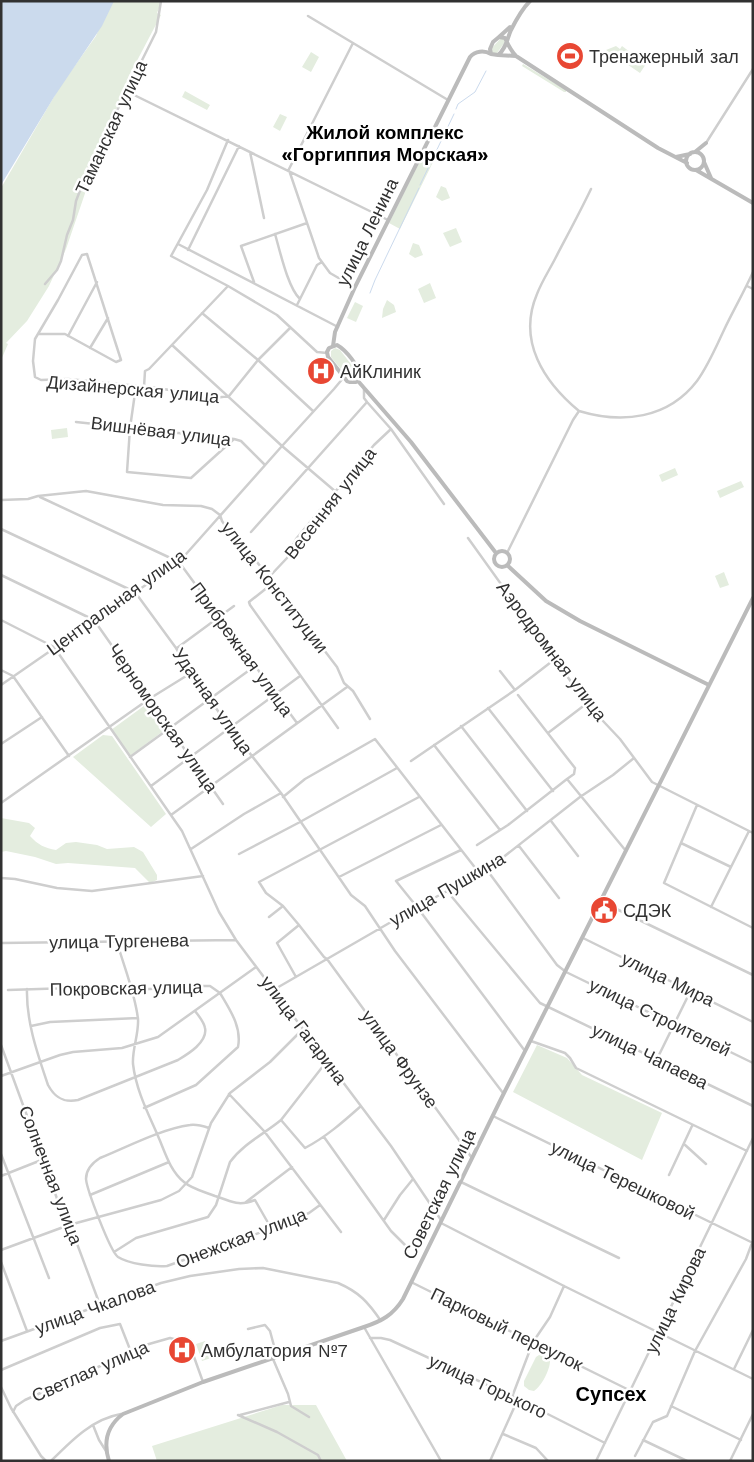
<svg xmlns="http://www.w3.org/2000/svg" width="754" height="1462" font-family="'Work Sans',sans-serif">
  <rect width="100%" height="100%" fill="#fff"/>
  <path fill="#e4eddf" d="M110 1H162L157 13 161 15 129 76 93 170 66 249 49 286 27 321 6 343 8 344 1 360V188L59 88 96 36Z
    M501 38 504 39 505 42 497 53 493 54 491 49Z
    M616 46 620 49 622 46 646 64 640 73 606 50Z
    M311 52 319 57 311 72 302 67Z
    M523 64 566 90V92H564L522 66Z
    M185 91 210 105 207 110 182 97Z
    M280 114 287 117 280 131 273 127Z
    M424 153 435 158 400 229 389 223Z
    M441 186 446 188 450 198 442 201 436 197Z
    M456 228 462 242 450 247 443 233Z
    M413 243 419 245 423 255 415 258 409 254Z
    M430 283 436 298 424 303 418 289Z
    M387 300 394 305 396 312 382 318 383 309Z
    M355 302 363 306 356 322 347 318Z
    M335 348 340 350 357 372 358 375 355 379 348 378 331 357V351Z
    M67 428 68 437 52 439 51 430Z
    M675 468 678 475 662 482 659 475Z
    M741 481 744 487 720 498 717 491Z
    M724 572 729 585 720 588 715 576Z
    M148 703 166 729 130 756 111 730Z
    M103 735 112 736 166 814 151 827 73 757Z
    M1 818 29 823 35 828 30 836C38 845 45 848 56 850L66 843 76 842 97 845 107 849 134 847 143 852 157 875V880L150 883 135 868 68 863 56 864 35 857 6 851 1 852Z
    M537 1045 567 1058 582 1075 662 1113 642 1160 513 1092Z
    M205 1341 211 1358 202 1361 196 1344Z
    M544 1354 550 1359C551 1368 542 1386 534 1391L529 1390 524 1386V1381L536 1357 539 1355Z
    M282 1405H316L347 1461H157L152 1446Z"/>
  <path fill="#cbdaed" d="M1 1H114L102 26 54 97 1 185Z"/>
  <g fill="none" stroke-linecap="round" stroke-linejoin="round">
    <path stroke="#cbdaed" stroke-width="1" d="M456 109 458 104 475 92 486 71
      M420 185 454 114
      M370 293 375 280 419 188"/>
    <path stroke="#cecece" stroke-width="2.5" d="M308 16 448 100
      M126 91 388 220
      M228 140 207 190 171 256 228 286 277 315 317 352 327 353
      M706 143 753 69
      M250 152 264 218
      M288 171 353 43
      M290 173 319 258 330 273 354 287
      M275 234C280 251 288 288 300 299
      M178 244 338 327
      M188 250 239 146
      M254 282 241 246 307 223
      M45 284 57 270 61 261 67 235 73 220 76 201 89 167 156 32 161 1
      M747 286 753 289
      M297 305 317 265 322 262
      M202 313 258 360 313 411
      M38 334H65L116 362 121 360 87 254 82 255 58 300 35 339 33 361 35 377 41 380 68 379 158 388 215 398 229 396
      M68 336 97 282
      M172 345 282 446 336 492
      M90 348 108 318
      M136 386 130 428 127 472 191 478 234 439
      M144 387 145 371 149 369 228 286
      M364 388V398L367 402 391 429 444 504
      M229 396 258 360 290 328
      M579 411C544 382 517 341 537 294 542 281 550 269 556 257 568 234 580 212 591 189
      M76 422 234 439 241 441 265 465
      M40 497 179 562 297 723
      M1 500 28 499 38 496 86 491 163 505 201 506 212 509 220 515 222 521 229 531 239 543 248 549 257 562 337 667 344 683 353 691 370 719
      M1 529 135 592 176 648 191 673 230 728 281 793 351 895 365 906 395 951 503 1093
      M251 532 367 402
      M468 538 587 704 620 739 652 782 753 833
      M507 553 573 420 579 411C622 424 668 419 697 381 708 366 716 347 724 330 733 311 744 292 753 272
      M1 575 94 620 223 804
      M270 576 287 558 296 539 374 445 391 429
      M273 583 249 602 250 605 338 728
      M1 620 54 647 182 831 219 912 236 940 391 1146 441 1220
      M177 648 234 606
      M1 670 13 676 69 756
      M500 671 515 690
      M1 685 179 562 282 446 334 389 344 377
      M518 695 575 768 574 774 567 779 626 851
      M488 708 553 791
      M461 726 527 811
      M548 733 586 704
      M1 744 42 717
      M434 745 500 830
      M130 757 255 666
      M411 761 515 690 555 659
      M151 786 300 676
      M283 797 305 779 375 739 480 874
      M1 803 149 699 191 673
      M697 805 664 883 753 928
      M171 815 347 687
      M551 821 578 856
      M681 843 731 867
      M477 845 508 825 567 779
      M519 846 559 898
      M191 849 244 814 281 793
      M461 850 396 881 417 907 525 1051
      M239 854 300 822 397 768
      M487 870 557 965 566 972 753 1063
      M339 877 441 825
      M1 878 15 879 57 888 92 891 203 876
      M447 891 540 1003 753 1106
      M602 902 753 975
      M711 907 749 831
      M269 917 283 906
      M299 925 283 906 266 893 259 882 419 797
      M583 938 753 1022
      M117 942C124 967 135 993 138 1019 139 1034 132 1049 133 1064 136 1090 148 1113 158 1136 165 1152 170 1171 184 1182 192 1189 205 1192 215 1196 232 1201 237 1207 255 1200L271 1228
      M1 943 236 940
      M296 977 277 943 299 925 324 957 327 959 472 1158
      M27 989C26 1022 38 1055 48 1085 55 1098 64 1103 78 1100L178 1060C188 1054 208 1042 205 1028 204 1022 199 1016 195 1011
      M275 989 417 907 487 870 580 797 613 775 634 758
      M8 990 70 988 132 990 202 986H210L220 993C230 1010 242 1027 238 1047L196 1085 144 1108
      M31 1026 50 1022 138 1018
      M531 1041 565 1053 570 1058 576 1068 747 1151
      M1 1045 41 1154 48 1162 52 1185 59 1204 64 1209 100 1305
      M657 1059 691 990
      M1 1076 60 1055 73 1052 122 1048 158 1037 256 967
      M229 1094 264 1131 341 1232
      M493 1116 753 1243
      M281 1120 305 1148C326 1137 343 1122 361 1106
      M209 1128C203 1126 196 1124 190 1125 161 1129 127 1147 100 1158 92 1163 86 1169 86 1179 87 1190 110 1251 118 1257 129 1264 154 1267 167 1266L284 1224 309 1213 320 1205
      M324 1137 391 1231 408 1248
      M684 1144 706 1164
      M1 1154 49 1278
      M669 1175 692 1126
      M1 1176 44 1159
      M461 1182 619 1258
      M90 1195 169 1162
      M246 1202 292 1167
      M384 1220 400 1195 413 1179
      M441 1223 564 1286 753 1379
      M1 1250 69 1225 161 1200 179 1191 192 1177 211 1123 230 1093 270 1062 303 1029
      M114 1252 136 1238 208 1217 216 1205 230 1162C243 1144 264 1134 281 1120L327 1061
      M1 1262 27 1331
      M411 1282 629 1390
      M364 1327 441 1461
      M248 1329 265 1325 270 1331 277 1357
      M370 1338H381L390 1340 518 1399 605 1443
      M1 1341 161 1283 190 1276 239 1269 263 1268 338 1283C359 1292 368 1302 381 1321
      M273 1359 288 1394 291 1406 309 1417
      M734 1369 753 1330
      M1 1370 100 1328 120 1324 131 1352
      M1 1387 11 1408 41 1456 46 1461
      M512 1397 533 1342 550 1317 564 1286
      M671 1406 741 1440
      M13 1412 16 1406 25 1400 149 1344 170 1338 189 1343 203 1382
      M238 1415 277 1432 318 1455 321 1461
      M240 1415 289 1402
      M93 1425 99 1440 106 1451
      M503 1434 536 1448 548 1461
      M643 1440 687 1461
      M635 1456 653 1422 667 1416 695 1351 746 1259 752 1243
      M51 1461C71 1441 92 1419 121 1414
      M490 1461 518 1399
      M596 1461 753 1138
      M730 1461 753 1414"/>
    <path stroke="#bbb" stroke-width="4" d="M530 1C522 9 516 20 511 30 507 39 506 49 498 55L491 54 490 49 493 42 499 37 505 38C508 45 511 51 516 56L658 148 687 163
      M499 37 510 27
      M498 55 516 56
      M695 152 706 143
      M686 161a9 9 0 1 1 18 0a9 9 0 1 1-18 0Z
      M676 157 690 154
      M704 162 711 178
      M696 170 753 203
      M337 345C346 350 360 367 360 377L356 382H350L347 381 328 357 327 352 329 348Z
      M333 346 335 332 355 287 470 57C475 51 484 50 491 54
      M358 381 411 442 496 553
      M494 559a8 8 0 1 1 16 0a8 8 0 1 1-16 0Z
      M507 565 546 601 580 621 709 685
      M109 1461C103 1442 107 1426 123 1414L203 1382 364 1327C382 1321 393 1315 403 1299L501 1099 753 598"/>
  </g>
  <defs>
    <g id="stadium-disc" transform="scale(1.4375)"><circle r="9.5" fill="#e84733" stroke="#fff"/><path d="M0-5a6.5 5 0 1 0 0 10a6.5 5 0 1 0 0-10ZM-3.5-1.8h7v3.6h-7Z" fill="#fff"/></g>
    <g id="hospital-disc" transform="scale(1.4375)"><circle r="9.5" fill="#e84733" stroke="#fff"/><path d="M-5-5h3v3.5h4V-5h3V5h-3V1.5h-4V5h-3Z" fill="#fff"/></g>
    <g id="civic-disc" transform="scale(1.4375)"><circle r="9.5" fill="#e84733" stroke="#fff"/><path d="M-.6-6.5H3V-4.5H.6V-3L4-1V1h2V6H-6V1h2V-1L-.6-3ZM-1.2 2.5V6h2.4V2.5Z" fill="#fff"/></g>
  </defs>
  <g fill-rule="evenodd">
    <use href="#stadium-disc" x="570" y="56"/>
    <use href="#hospital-disc" x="321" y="371"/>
    <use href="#civic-disc" x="604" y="910"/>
    <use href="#hospital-disc" x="182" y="1350"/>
  </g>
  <g text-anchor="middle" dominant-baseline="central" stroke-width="5" stroke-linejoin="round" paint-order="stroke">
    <g font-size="18" fill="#313131" stroke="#fff" text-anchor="start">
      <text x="589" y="56">Тренажерный зал</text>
      <text x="340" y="371">АйКлиник</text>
      <text x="623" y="910">СДЭК</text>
      <text x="201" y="1350">Амбулатория №7</text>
    </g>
    <g font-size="18" fill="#313131" stroke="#fff">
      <text transform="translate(111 127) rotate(-65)">Таманская улица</text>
      <text transform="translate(367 232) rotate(-64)">улица Ленина</text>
      <text transform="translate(133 389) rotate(5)">Дизайнерская улица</text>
      <text transform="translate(161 431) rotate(7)">Вишнёвая улица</text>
      <text transform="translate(330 503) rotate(-52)">Весенняя улица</text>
      <text transform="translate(275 587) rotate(52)">улица Конституции</text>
      <text transform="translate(116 602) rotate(-36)">Центральная улица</text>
      <text transform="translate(242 649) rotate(54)">Прибрежная улица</text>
      <text transform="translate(552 651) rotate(53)">Аэродромная улица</text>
      <text transform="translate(213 701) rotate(55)">Удачная улица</text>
      <text transform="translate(163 718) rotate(55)">Черноморская улица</text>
      <text transform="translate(447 889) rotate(-30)">улица Пушкина</text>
      <text transform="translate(119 941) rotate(-1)">улица Тургенева</text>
      <text transform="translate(668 979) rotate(26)">улица Мира</text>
      <text transform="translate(126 988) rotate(-1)">Покровская улица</text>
      <text transform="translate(660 1017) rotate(26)">улица Строителей</text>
      <text transform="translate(304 1030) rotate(53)">улица Гагарина</text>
      <text transform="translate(650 1056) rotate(26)">улица Чапаева</text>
      <text transform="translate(400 1059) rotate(54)">улица Фрунзе</text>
      <text transform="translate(51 1175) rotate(69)">Солнечная улица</text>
      <text transform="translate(623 1180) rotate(26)">улица Терешковой</text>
      <text transform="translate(439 1194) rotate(-64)">Советская улица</text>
      <text transform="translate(241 1238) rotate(-21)">Онежская улица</text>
      <text transform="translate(675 1300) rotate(-64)">улица Кирова</text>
      <text transform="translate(95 1307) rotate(-20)">улица Чкалова</text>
      <text transform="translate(507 1329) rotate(26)">Парковый переулок</text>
      <text transform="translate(90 1371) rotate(-24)">Светлая улица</text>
      <text transform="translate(488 1386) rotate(25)">улица Горького</text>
    </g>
    <g font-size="19" font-weight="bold" fill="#000" stroke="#fff">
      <text x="385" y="132">Жилой комплекс<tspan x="385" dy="22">«Горгиппия Морская»</tspan></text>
    </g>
    <g font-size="20" font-weight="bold" fill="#000" stroke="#fff">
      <text x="611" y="1394">Супсех</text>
    </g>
  </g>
  <rect width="754" height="1462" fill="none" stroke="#313131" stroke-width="5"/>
</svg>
